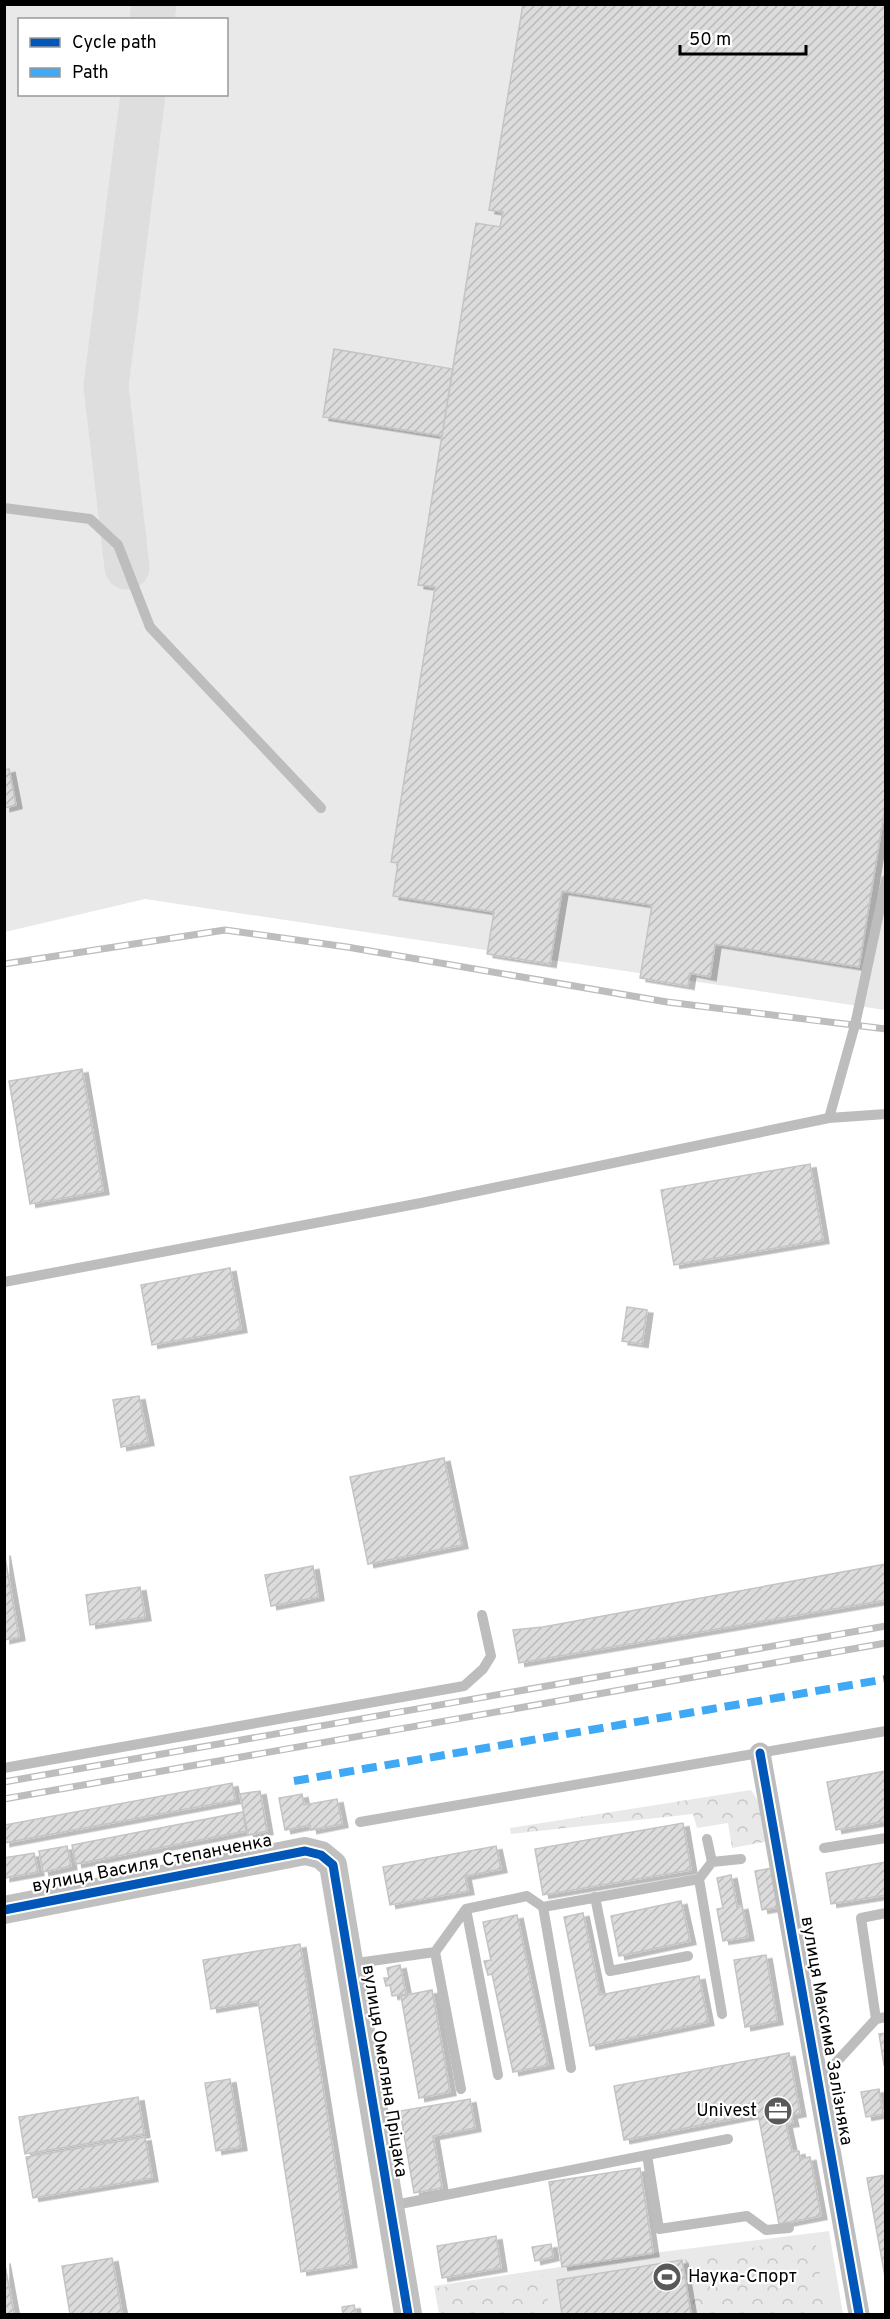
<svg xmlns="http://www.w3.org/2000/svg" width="890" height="2319" font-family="Overpass,sans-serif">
  <defs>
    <pattern id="forest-crowns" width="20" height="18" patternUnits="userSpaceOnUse" patternTransform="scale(1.5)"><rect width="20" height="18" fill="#e9e9e9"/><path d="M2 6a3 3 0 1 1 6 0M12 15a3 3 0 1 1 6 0" fill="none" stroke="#c6c6c6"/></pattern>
    <pattern id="building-hatch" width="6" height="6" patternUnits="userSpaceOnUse" patternTransform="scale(1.5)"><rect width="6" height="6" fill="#dcdcdc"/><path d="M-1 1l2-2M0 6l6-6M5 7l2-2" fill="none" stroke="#bbb"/></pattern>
    <filter id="shadow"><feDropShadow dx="6" dy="3.5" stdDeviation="0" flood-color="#0004"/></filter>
  </defs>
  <rect width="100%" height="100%" fill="#fff"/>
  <path fill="#e9e9e9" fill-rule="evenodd" d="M4 5H885V1010L145 899 5 932ZM20 20H226V94H20Z
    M829 2231 843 2314H439L434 2286 653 2253Z"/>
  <path fill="url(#forest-crowns)" d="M751 1790 763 1808 769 1841 732 1848 728 1823 697 1828 693 1814 511 1834 510 1828Z
    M815 2237 825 2314H694L685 2259Z
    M542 2274 551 2314H441L437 2288Z"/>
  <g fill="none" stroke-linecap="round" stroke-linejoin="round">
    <path stroke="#dedede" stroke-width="45" d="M152 20 154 4
      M127 567 106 386 143 94"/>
  </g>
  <path fill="url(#building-hatch)" stroke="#c4c4c4" stroke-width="1.5" filter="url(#shadow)" d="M523 4H886V801L859 967 715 944 710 977 690 973 688 986 640 978 652 905 562 891 550 964 487 954 494 912 393 896 398 863 391 862 435 587 418 585 476 223 500 227 503 212 489 210Z
    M334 349 453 369 442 436 323 417Z
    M9 769 16 805 4 808V770Z
    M82 1069 103 1191 30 1204 9 1081Z
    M810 1164 823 1240 674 1265 661 1190Z
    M230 1268 241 1329 152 1345 141 1285Z
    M627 1307 647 1310 642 1344 622 1341Z
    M139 1396 148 1442 121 1447 113 1400Z
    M444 1458 462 1545 368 1564 350 1477Z
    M4 1552 19 1637 4 1640Z
    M886 1564V1600L519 1663 513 1630 543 1627Z
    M313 1566 318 1597 271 1606 265 1575Z
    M140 1587 145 1617 90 1625 86 1595Z
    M886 1771V1821L836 1830 827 1782Z
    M232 1783 235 1800 4 1843V1825Z
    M260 1791 267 1831 248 1835 240 1794Z
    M302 1794 304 1805 337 1799 342 1824 311 1830 310 1825 285 1830 279 1798Z
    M243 1812 246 1831 76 1864 72 1845Z
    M683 1823 691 1870 543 1895 535 1849Z
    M67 1846 71 1866 43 1872 39 1851Z
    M496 1846 501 1869 465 1876 468 1891 390 1905 383 1867Z
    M34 1853 38 1872 4 1878V1858Z
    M886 1862V1895L831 1904 826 1873Z
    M772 1868 779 1907 762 1910 755 1871Z
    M731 1875 737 1907 742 1906 748 1937 723 1941 717 1909 723 1908 717 1878Z
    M681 1901 690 1941 619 1956 611 1916Z
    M583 1913 600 1995 699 1976 708 2022 590 2046 564 1917Z
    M517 1915 548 2065 513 2072 492 1974 488 1975 484 1961 491 1960 483 1922Z
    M300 1944 351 2264 301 2272 258 2001 211 2009 203 1960Z
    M766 1955 777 2021 745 2027 734 1960Z
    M400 1965 406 1994 392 1996 390 1985 386 1986 384 1978H389L387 1968Z
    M432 1990 450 2092 419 2098 401 1996Z
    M886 2033V2065H884L879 2034Z
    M789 2053 800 2113 791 2115 793 2123 786 2124 792 2152 799 2151 800 2159 810 2157 821 2216 779 2224 758 2114 624 2140 614 2086Z
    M230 2079 241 2147 216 2151 205 2083Z
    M879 2089 883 2114 866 2117 861 2092Z
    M138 2097 144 2134 25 2154 19 2117Z
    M470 2099 475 2128 433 2136 442 2188 414 2193 400 2111Z
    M145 2137 152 2178 33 2198 26 2157Z
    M640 2168 653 2253 562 2267 549 2182Z
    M886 2175V2282L867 2178Z
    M496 2236 501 2268 442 2278 437 2246Z
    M551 2244 553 2257 535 2261 532 2247Z
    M112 2258 122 2314H70L62 2266Z
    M4 2260 14 2314H4Z
    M682 2260 691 2314H562L557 2280Z
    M354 2305 356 2314H343L342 2307Z"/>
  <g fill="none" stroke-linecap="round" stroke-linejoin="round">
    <path stroke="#bdbdbd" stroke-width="10" d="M4 508 90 519 118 545 150 627 321 808
      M829 1118 855 1025 886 880
      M4 1282 421 1203 829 1118 886 1114
      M4 1768 464 1686 483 1669 491 1656 482 1615
      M360 1822 886 1731
      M707 1839 712 1862
      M824 1848 886 1838
      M595 1897 610 1971 688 1956
      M466 1909 498 2075
      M435 1952 461 2089
      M350 1964 435 1952 466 1909 527 1896 543 1907
      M722 2014 699 1879 712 1862 741 1859
      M876 2019 861 1918 886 1913
      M571 2068 543 1907 699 1879
      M818 2082 876 2019 886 2017
      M647 2155 659 2229 747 2216 766 2230 789 2228
      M390 2206 728 2139"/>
    <path stroke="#bdbdbd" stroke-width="21" d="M760 1753 859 2314"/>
    <path stroke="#c0c0c0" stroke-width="28" d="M4 1910 305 1851 321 1855 333 1865 408 2314"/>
    <g stroke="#bdbdbd" stroke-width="7">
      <path id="rail" d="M4 964 225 930 347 947 667 1002 886 1029
        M4 1782 886 1626
        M4 1799 886 1643"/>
    </g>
    <use href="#rail" stroke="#fff" stroke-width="4.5" stroke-dasharray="14" stroke-linecap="butt"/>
    <path stroke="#3fa9f5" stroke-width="8" stroke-dasharray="15 8" stroke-linecap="butt" d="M294 1781 886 1679"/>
    <g stroke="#fff" stroke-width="13">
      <path id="cycleway" d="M760 1753 859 2314
        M4 1910 305 1851 321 1855 333 1865 408 2314"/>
    </g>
    <use href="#cycleway" stroke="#0057b8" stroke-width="9"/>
  </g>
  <defs>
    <g id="office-disc" transform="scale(1.5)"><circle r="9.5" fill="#595959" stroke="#fff"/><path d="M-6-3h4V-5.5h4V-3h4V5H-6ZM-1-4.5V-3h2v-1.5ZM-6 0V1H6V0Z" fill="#fff"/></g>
    <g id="stadium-disc" transform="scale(1.5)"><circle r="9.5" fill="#595959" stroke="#fff"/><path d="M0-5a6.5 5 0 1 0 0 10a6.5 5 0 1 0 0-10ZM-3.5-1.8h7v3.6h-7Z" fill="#fff"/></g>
  </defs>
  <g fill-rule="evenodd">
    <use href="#office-disc" x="778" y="2111"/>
    <use href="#stadium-disc" x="667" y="2277"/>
  </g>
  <g text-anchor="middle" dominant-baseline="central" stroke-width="4.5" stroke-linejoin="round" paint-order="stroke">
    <g font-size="18" fill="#000" stroke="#fff">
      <text transform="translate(152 1864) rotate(-11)">вулиця Василя Степанченка</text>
      <text transform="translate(826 2031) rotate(80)">вулиця Максима Залізняка</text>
      <text transform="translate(384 2071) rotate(81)">вулиця Омеляна Пріцака</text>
    </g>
    <g font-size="18" fill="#000" stroke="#fff" text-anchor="end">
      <text x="757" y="2111">Univest</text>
      <text x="688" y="2277" text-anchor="start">Наука-Спорт</text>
    </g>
  </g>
  <rect width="890" height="2319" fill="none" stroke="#000000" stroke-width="12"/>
  <rect x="18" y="18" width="210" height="78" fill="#ffffff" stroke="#999999" stroke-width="1.5"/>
  <rect x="30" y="38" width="30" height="9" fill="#0057b8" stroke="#999999" stroke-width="1.5"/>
  <text x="72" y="48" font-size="18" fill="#000000">Cycle path</text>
  <rect x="30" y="68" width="30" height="9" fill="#3fa9f5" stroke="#999999" stroke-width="1.5"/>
  <text x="72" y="78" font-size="18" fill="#000000">Path</text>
  <path d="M680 45v9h126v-9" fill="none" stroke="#000000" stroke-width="3"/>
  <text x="689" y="45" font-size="18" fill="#000000" stroke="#ffffff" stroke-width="4.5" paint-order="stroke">50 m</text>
</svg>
